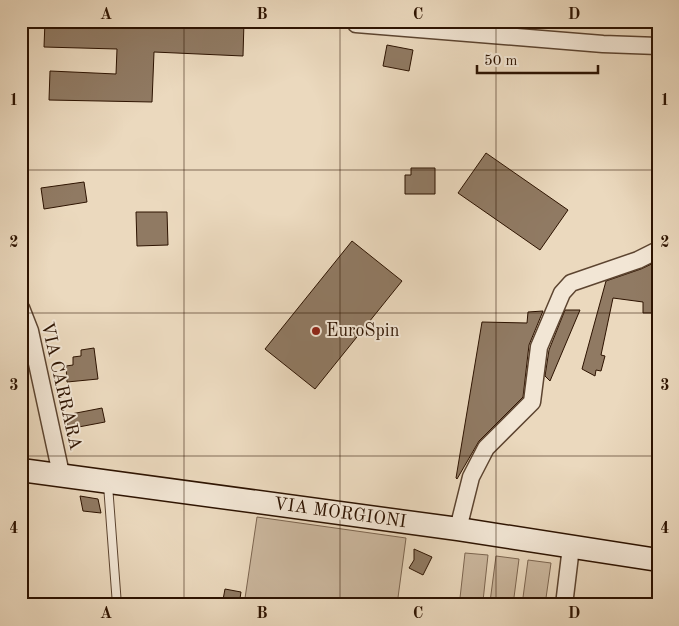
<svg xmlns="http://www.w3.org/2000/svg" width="679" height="626" font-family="'Old Standard TT',serif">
  <rect width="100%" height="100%" fill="#ebd9be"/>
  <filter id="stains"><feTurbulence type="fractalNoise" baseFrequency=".004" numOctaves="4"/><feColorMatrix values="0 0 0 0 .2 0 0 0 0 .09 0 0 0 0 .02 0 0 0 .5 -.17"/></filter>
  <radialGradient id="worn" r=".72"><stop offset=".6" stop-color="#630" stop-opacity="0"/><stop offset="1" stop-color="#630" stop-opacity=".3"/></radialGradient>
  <path fill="#cbb79e" stroke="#7c6550" d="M257 517 406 538 397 605H244Z
    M465 553 488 555 483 601 460 598Z
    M496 556 519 559 513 605 490 602Z
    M528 560 551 563 545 605H522Z"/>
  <path fill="#907a63" stroke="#2d1301" d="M45 21H244L243 56 154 52 152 102 49 100 50 71 116 74 117 49 44 47Z
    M387 45 413 50 409 71 383 66Z
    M486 153 568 210 540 250 458 193Z
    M411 168H435V194H405V175H411Z
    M84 182 87 202 44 209 41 188Z
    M136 212H167L168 245 137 246Z
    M352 241 402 281 315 389 265 349Z
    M658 261 657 313H643V302L613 298 601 355 605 356 601 371 596 370 595 376 582 369 606 281 641 269Z
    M565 310H580L550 381 545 376 549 350Z
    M543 311 529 345 523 397 479 441 457 479 456 478 482 322 527 323 528 312Z
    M94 348 98 379 67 382 66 366 73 365V357L81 356V350Z
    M102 408 105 422 68 429 66 415Z
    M80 496 98 499 101 513 83 511Z
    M414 549 432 557 423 575 409 568 414 560Z
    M225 589 241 592 239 605H222Z"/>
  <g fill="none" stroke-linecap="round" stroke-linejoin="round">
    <g stroke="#5c4430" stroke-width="10">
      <path id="service" d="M108 485 117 605"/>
    </g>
    <g stroke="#5c4430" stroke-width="19">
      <path id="minor" d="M356 24 603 44 658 46
        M21 308 30 331 61 474
        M458 529 471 477 486 448 532 402 539 347 562 293 571 283 638 260 658 250
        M564 605 571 547"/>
    </g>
    <g stroke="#2d1301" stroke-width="25">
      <path id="secondary" d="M21 470 458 529 658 560"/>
    </g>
    <use href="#service" stroke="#f2e6d5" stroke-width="8"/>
    <use href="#minor" stroke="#f2e6d5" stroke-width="16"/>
    <use href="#secondary" stroke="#f2e6d5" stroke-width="22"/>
  </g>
  <path fill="none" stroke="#2d1301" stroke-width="1" stroke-opacity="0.55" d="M184 21V605M340 21V605M496 21V605M21 170H658M21 313H658M21 456H658"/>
  <circle fill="#8f2418" stroke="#f2e6d5" stroke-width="2" cx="316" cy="331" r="5"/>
  <g text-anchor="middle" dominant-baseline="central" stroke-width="4" stroke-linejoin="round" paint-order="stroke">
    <g font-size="18" fill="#2d1301" stroke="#f2e6d5" text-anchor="start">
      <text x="326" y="331">EuroSpin</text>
    </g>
    <g font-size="18" fill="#2d1301" stroke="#f2e6d5">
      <text transform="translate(61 386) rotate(77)">VIA CARRARA</text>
      <text transform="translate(340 513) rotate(8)">VIA MORGIONI</text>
    </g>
  </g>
  <rect width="679" height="626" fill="none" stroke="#ebd9be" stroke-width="55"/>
  <path d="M477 65v8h121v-8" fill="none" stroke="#2d1301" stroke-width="2.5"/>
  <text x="484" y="65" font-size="15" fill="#2d1301" stroke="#f2e6d5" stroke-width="4" paint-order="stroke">50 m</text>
  <rect x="28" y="28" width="624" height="570" fill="none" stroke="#2d1301" stroke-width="2"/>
  <g font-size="16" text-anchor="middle" font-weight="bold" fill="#2d1301">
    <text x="106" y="19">A</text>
    <text x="262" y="19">B</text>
    <text x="418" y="19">C</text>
    <text x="574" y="19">D</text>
    <text x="14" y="105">1</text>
    <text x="665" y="105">1</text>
    <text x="14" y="247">2</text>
    <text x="665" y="247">2</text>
    <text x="14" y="390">3</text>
    <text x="665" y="390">3</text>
    <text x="14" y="533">4</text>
    <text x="665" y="533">4</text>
    <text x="106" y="618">A</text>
    <text x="262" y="618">B</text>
    <text x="418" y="618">C</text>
    <text x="574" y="618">D</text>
  </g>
  <rect width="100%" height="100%" filter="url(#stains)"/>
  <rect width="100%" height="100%" fill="url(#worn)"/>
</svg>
